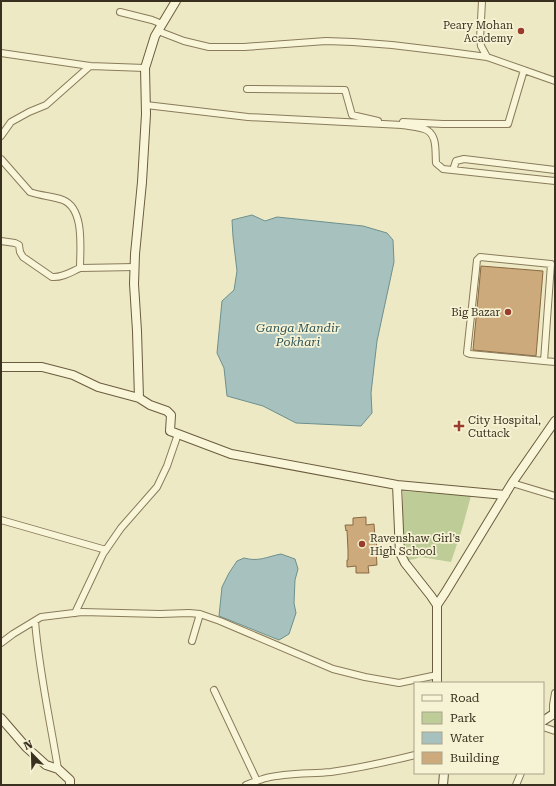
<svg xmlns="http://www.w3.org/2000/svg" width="556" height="786" font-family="'Roboto Serif',serif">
  <rect width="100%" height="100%" fill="#eee9c5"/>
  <path fill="#becd98" d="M403 491 471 496 462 529 451 562 420 557 415 559 409 560 403 553Z"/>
  <path fill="#a7c2be" stroke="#6d908d" d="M252 215 265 221 277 217 363 226 387 233 393 240 394 262 377 341 371 393 372 413 361 426 296 423 263 406 227 396 224 368 217 353 222 301 234 290 237 271 233 237 232 220Z
    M281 554 295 559 298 569 295 580 294 603 296 613 289 634 279 640 219 616 222 587 229 573 237 561 244 558C259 562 266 557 281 554Z"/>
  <path fill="#cdaa7b" stroke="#896940" d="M481 266 543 271 536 356 473 350Z
    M366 517V525L374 524 375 538H376L377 550H376L377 565 368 566 369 573H356V566L347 567V560H348V550L347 530 346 531 345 525H353V518Z"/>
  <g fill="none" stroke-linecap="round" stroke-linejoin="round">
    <g stroke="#897b5b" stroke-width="8">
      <path id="street" d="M482 1 480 39 481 46 487 57
        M120 12 152 20 162 24
        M158 31 184 41 209 47H244L326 41 353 42 392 45 442 51 487 57 555 81
        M1 53 90 66 145 68
        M247 89 345 90 352 115 378 121
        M146 105 248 117 402 125C409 126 417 127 424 129 438 133 435 152 436 163L443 169 555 181
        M403 122 443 124H508L524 70
        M1 136 11 122 29 112 46 105 90 66
        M1 159 30 192C41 196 52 196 63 200 85 209 80 249 80 268L135 267
        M453 170 456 161 464 159 555 170
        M1 241 15 243 19 245 20 252 23 257 52 277C62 278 71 272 80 268
        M544 361 551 264 480 257 477 260 467 353 470 354 544 361 555 362
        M512 483 555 496
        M1 520 106 550
        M75 613 103 554 121 528 157 487 167 466 178 434
        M35 621C39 671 50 720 58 769
        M192 641 200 614
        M1 643 13 634 41 617 82 612 160 614 189 613 200 614 220 621 333 669 365 677 399 683 437 675
        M214 690 257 781
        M553 714V705L555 693
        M543 727 555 731
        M246 785C253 782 260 780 266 778 287 773 310 774 331 772 359 768 387 762 415 755
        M516 785 521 773"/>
    </g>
    <g stroke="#6b5c3e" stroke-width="10">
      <path id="secondary" d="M1 367H42L73 375 98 387 139 398 150 405 167 411 171 415 170 431 231 454 397 485 505 495
        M139 398 137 331 134 284 135 254 142 182 146 114 145 68 155 36 176 1
        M397 485 400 553 405 563 431 596 437 605
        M437 683V605L445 593 512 483 555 421
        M1 718 26 747 46 765 58 769 70 780V785
        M543 721 555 713
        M443 785 444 773"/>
    </g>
    <use href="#street" stroke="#f9f5d8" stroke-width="6"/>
    <use href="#secondary" stroke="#f9f5d8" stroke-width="8"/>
  </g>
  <g fill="#993c2b" stroke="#f6f2d4" stroke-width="1.5">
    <circle cx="521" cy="31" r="4"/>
    <circle cx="508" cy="312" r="4"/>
    <path d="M457 420h4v4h4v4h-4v4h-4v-4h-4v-4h4z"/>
    <circle cx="362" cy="544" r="4"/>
  </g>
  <g text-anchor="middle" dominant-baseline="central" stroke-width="3.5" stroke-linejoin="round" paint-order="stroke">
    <g font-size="11" fill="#39301f" stroke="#f6f2d4" text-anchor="end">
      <text x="513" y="25">Peary Mohan<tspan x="513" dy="13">Academy</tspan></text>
      <text x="500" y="312">Big Bazar</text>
      <text x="468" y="420" text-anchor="start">City Hospital,<tspan x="468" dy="13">Cuttack</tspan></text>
      <text x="370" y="538" text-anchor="start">Ravenshaw Girl's<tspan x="370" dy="13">High School</tspan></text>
    </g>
    <g font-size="12" font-style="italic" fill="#2e5559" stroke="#f6f2d4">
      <text x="298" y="328">Ganga Mandir<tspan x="298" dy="14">Pokhari</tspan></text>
    </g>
  </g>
  <rect width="556" height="786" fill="none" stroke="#39301f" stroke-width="4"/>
  <rect x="414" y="682" width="130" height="92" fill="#f6f2d4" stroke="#aaa48c"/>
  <rect x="422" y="695" width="20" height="6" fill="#f9f5d8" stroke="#aaa48c"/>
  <text x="450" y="702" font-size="12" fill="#39301f">Road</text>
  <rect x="422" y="712" width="20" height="12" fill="#becd98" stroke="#aaa48c"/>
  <text x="450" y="722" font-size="12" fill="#39301f">Park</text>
  <rect x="422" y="732" width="20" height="12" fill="#a7c2be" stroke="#aaa48c"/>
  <text x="450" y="742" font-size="12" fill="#39301f">Water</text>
  <rect x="422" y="752" width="20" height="12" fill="#cdaa7b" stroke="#aaa48c"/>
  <text x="450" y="762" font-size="12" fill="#39301f">Building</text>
  <g transform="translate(32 754) rotate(337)" stroke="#f6f2d4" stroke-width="3" paint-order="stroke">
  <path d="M0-3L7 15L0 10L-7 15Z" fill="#39301f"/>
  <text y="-6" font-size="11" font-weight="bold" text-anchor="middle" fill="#39301f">N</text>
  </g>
</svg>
